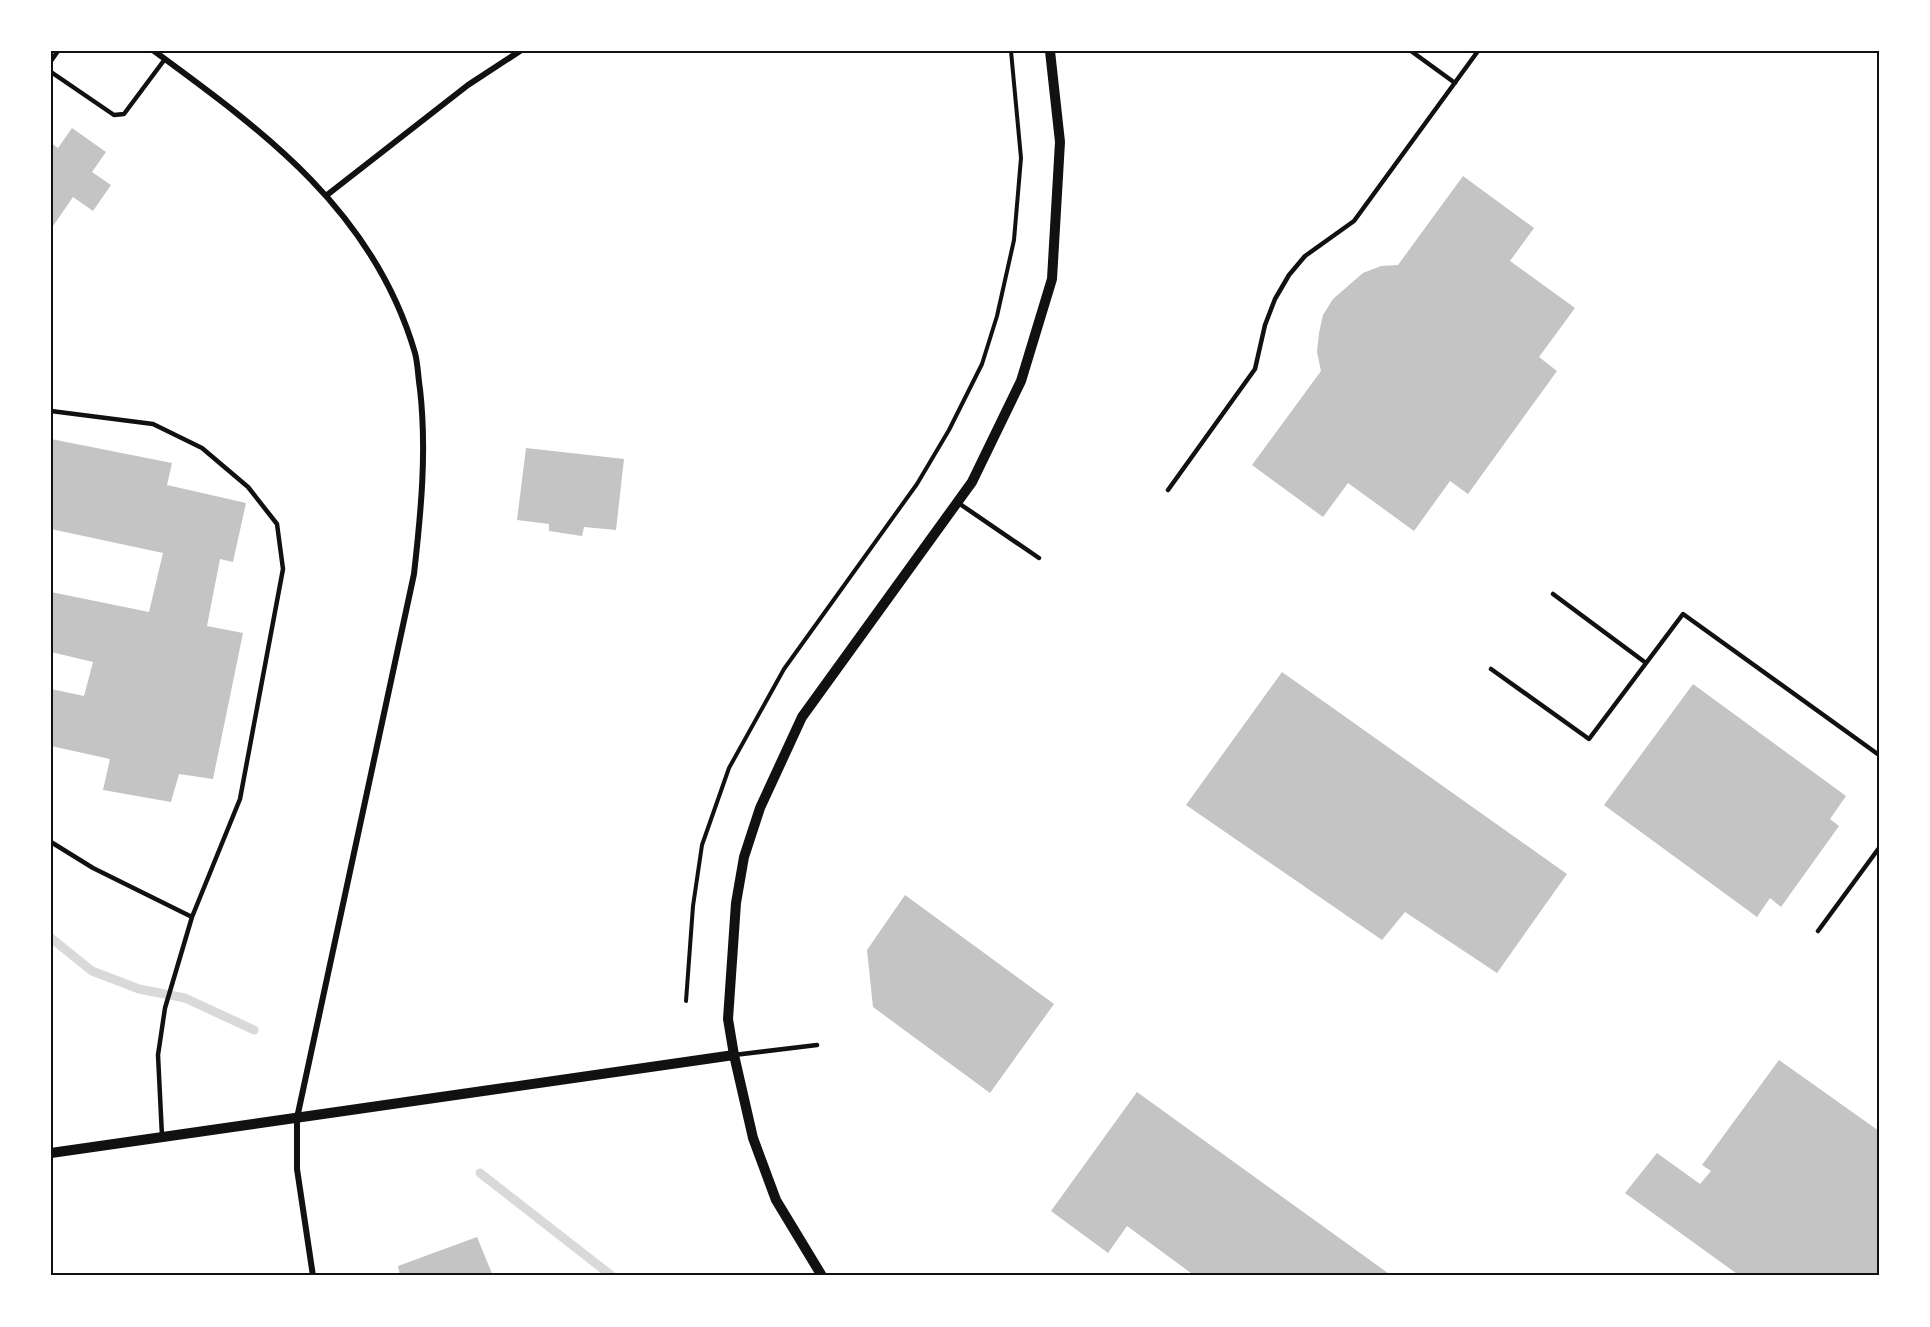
<svg xmlns="http://www.w3.org/2000/svg" width="1930" height="1327" font-family="Inter,sans-serif">
  <rect width="100%" height="100%" fill="#fff"/>
  <g fill="none" stroke-linecap="round" stroke-linejoin="round">
    <path stroke="#d9d9d9" stroke-width="9" d="M51 938 92 971 139 989 185 998 254 1030
      M480 1173 612 1276"/>
  </g>
  <path fill="#c4c4c4" d="M72 128 106 152 92 172 111 185 93 211 73 197 51 229V143L58 148Z
    M1463 176 1534 228 1510 261 1575 308 1539 357 1557 371 1468 494 1450 481 1414 531 1348 483 1323 517 1252 465 1321 371 1317 352 1319 333 1323 315 1333 299 1363 273 1381 266 1398 265Z
    M51 439 172 463 167 485 246 503 233 562 220 559 207 626 243 633 213 779 179 774 171 802 103 790 110 759 51 746V689L84 696 93 662 51 652V592L149 612 163 553 51 529Z
    M526 448 624 459 616 530 584 527 582 536 549 531V524L517 520Z
    M1282 672 1567 874 1497 973 1405 912 1382 940 1186 805Z
    M1693 684 1846 796 1830 819 1839 826 1781 907 1770 898 1757 917 1604 805Z
    M905 895 1054 1004 990 1093 873 1007 867 950Z
    M1779 1060 1879 1131V1276H1740L1625 1193 1657 1153 1700 1184 1711 1171 1702 1165Z
    M1137 1092 1392 1276H1195L1127 1226 1108 1253 1051 1211Z
    M477 1237 493 1276H400L398 1266Z"/>
  <g fill="none" stroke-linecap="round" stroke-linejoin="round">
    <path stroke="#111" stroke-width="4" d="M686 1001 693 906 702 845 729 768 784 669 917 484 949 430 982 364 997 316 1014 240 1021 158 1011 51"/>
    <path stroke="#111" stroke-width="4.5" d="M1411 51 1455 83
      M51 61 58 51
      M51 72 114 115 124 114 165 59
      M51 411 153 424 202 448 248 487 277 524 283 569 240 799 192 917 165 1008 158 1055 162 1136
      M1168 490 1255 369 1265 325 1275 299 1289 275 1305 256 1354 221 1478 51
      M957 502 1039 558
      M1553 594 1646 663
      M1491 669 1589 739 1683 614 1879 755
      M51 842 93 868 192 917
      M1818 931 1879 848
      M734 1055 817 1045"/>
    <path stroke="#111" stroke-width="6" d="M154 51C266 133 374 212 415 353 418 364 418 377 420 389 427 451 421 512 414 574L297 1118V1169L313 1276
      M327 195 468 85 520 51"/>
    <path stroke="#111" stroke-width="10" d="M51 1153 734 1055
      M822 1276 776 1200 753 1138 734 1055 728 1019 736 903 744 857 760 808 802 717 972 482 1021 381 1052 279 1060 142 1050 51"/>
  </g>
  <rect width="1930" height="1327" fill="none" stroke="#ffffff" stroke-width="105"/>
  <rect x="52" y="52" width="1826" height="1222" fill="none" stroke="#111" stroke-width="2"/>
</svg>
